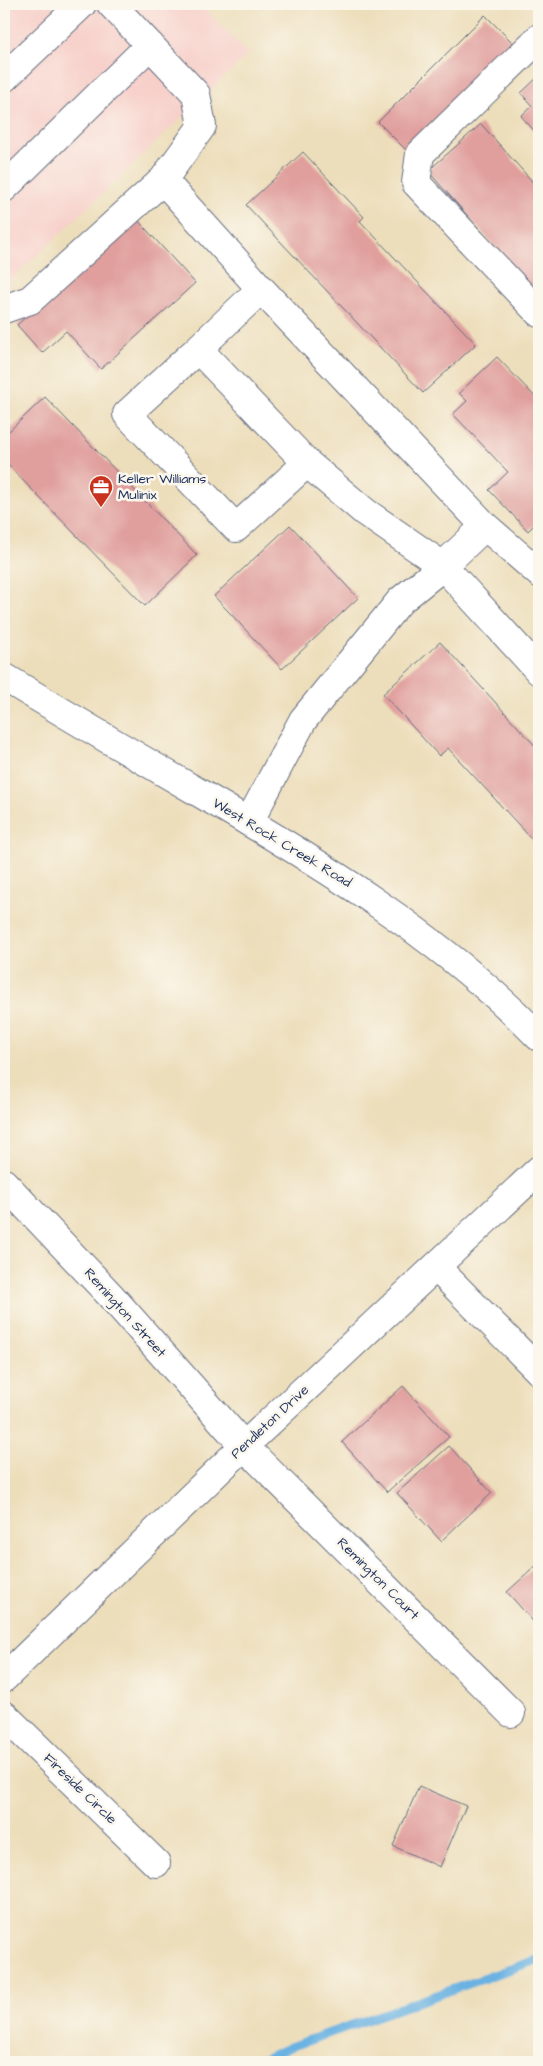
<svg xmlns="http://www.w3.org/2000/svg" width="543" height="2066" font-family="'Architects Daughter',sans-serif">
  <rect width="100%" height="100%" fill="#fbf7ec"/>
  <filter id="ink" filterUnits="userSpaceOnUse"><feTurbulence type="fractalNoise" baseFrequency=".02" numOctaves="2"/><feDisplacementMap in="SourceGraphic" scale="10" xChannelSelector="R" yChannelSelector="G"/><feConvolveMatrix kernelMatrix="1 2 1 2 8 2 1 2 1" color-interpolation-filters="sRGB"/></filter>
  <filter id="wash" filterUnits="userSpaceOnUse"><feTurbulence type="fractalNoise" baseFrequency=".0096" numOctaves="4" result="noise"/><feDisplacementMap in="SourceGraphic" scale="20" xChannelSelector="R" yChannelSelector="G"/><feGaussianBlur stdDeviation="1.12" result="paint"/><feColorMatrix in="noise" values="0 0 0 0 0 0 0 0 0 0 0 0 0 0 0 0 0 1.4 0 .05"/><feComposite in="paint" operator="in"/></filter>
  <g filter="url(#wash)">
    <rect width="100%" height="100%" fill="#eddebb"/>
    <path fill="#f7d0ca" d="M4 4H200L248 54 4 287Z"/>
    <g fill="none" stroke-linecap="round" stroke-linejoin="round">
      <path stroke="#6bb2e2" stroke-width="9" d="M257 2062 290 2047 539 1959"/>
    </g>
    <g id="blocks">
      <path fill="#e09f9d" d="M485 15 513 43 406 150 378 122Z
        M539 76V136L521 116 532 106 521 93Z
        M481 124 539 189V297L428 171Z
        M303 152 364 217 360 221 476 344 423 393 246 205Z
        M135 217 195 283 101 369 66 331 42 353 17 325Z
        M497 357 539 401V520L528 531 489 490 508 472 453 414 467 401 459 393Z
        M45 397 197 555 145 606 4 461V432L6 434Z
        M290 525 358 598 282 669 214 596Z
        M440 642 539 750V847L448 748 439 756 383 694Z
        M403 1386 449 1437 387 1492 342 1442Z
        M449 1446 492 1493 441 1541 397 1493Z
        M539 1563V1628L507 1592Z
        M419 1786 466 1806 440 1867 393 1846Z"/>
    </g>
  </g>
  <g filter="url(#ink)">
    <use href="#blocks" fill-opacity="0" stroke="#646c7f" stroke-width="1"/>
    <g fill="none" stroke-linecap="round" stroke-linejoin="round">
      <g stroke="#646c7f" stroke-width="30">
        <path id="minor" d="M111 4 196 94 202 126 163 180
          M539 38 420 154 416 183 539 313
          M4 78 82 4
          M4 188 150 45
          M261 289 198 349 307 463 365 512 443 566 485 526
          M4 309 30 300 163 180 261 289 485 526 539 573
          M198 349 127 414 236 528 307 463
          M249 822 303 720 400 601 443 566 539 671
          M4 1183 110 1295 244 1446 511 1713
          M437 1268 539 1371
          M4 1678 244 1446 539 1170
          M4 1715 156 1863"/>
      </g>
      <g stroke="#646c7f" stroke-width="30">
        <path id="major" d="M4 677C70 717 136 756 203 795 323 865 441 937 539 1037"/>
      </g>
      <use href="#minor" stroke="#fff" stroke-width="28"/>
      <use href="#major" stroke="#fff" stroke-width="28"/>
    </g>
  </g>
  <defs>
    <g id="office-pin" transform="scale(1.25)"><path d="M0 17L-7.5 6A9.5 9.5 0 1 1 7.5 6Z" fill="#c8321e" stroke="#fbf7ec"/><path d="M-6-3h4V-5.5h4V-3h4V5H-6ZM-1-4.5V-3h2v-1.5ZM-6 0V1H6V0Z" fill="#fff"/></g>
  </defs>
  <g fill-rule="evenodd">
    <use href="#office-pin" x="101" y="487"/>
  </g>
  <g text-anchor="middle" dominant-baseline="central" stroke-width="5" stroke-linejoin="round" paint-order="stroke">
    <g font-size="14" fill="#1b2f5e" stroke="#fbf7ec" text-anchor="start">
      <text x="118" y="479">Keller Williams<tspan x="118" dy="16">Mulinix</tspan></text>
    </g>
    <g font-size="14" fill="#1b2f5e" stroke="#fbf7ec">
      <text transform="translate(282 843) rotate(31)">West Rock Creek Road</text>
      <text transform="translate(125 1313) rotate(48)">Remington Street</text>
      <text transform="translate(270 1422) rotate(-43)">Pendleton Drive</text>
      <text transform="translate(378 1579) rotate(45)">Remington Court</text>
      <text transform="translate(80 1789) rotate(44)">Fireside Circle</text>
    </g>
  </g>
  <rect width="543" height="2066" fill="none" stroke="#fbf7ec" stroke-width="20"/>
</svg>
